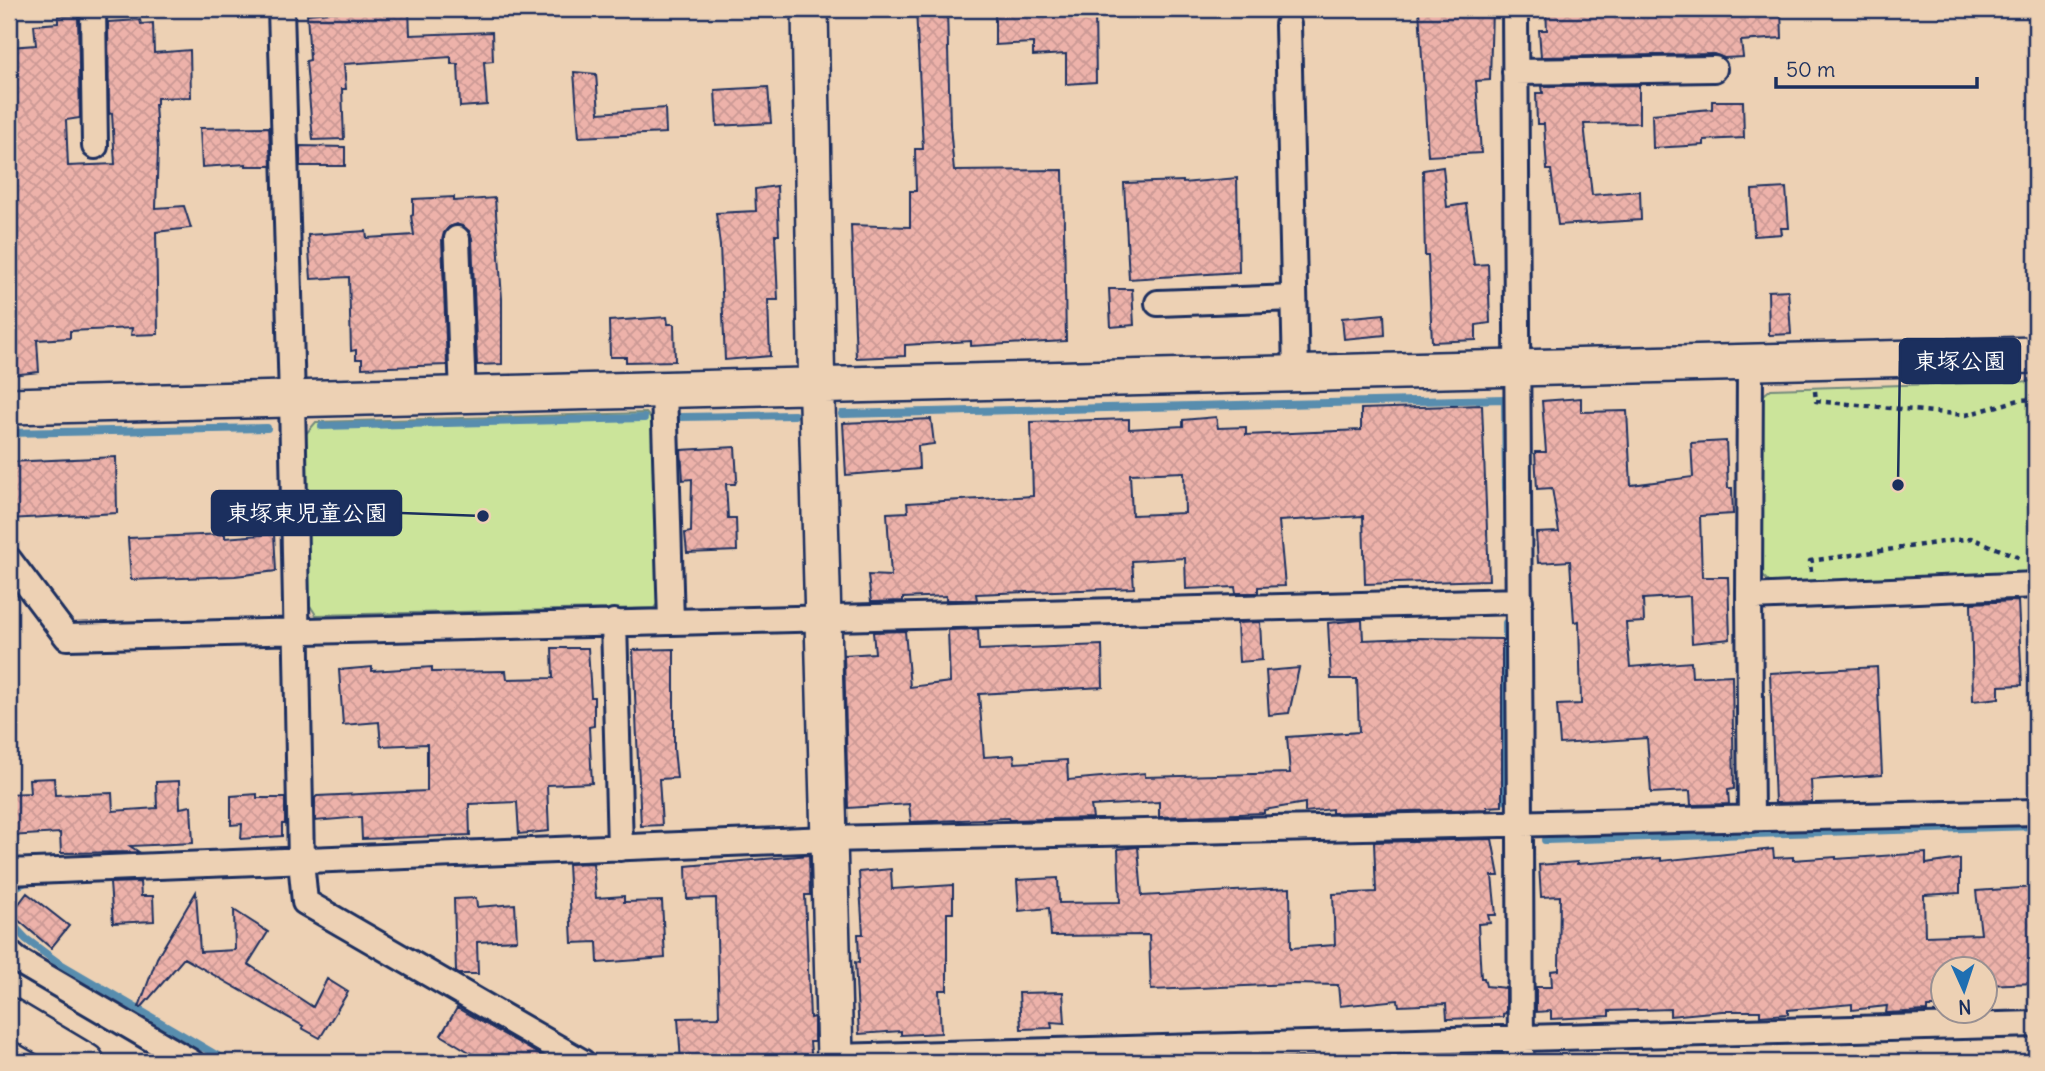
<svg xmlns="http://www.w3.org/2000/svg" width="2045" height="1071" font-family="Delius,'Klee One',sans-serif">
  <defs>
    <pattern id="building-cross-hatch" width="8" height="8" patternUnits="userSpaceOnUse" patternTransform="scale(1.75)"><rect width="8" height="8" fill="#edb2aa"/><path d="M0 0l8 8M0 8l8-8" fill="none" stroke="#cb9995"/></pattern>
  </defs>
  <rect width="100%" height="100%" fill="#edd1b4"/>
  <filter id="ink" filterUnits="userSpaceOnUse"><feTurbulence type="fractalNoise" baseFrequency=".0143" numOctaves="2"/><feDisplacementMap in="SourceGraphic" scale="14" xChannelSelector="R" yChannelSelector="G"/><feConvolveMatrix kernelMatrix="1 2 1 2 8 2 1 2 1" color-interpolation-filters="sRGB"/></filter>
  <g filter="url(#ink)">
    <path fill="#cbe49a" stroke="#738a7c" stroke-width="2" d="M2036 381V575L1771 584 1759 572 1760 398 1771 389Z
      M646 413 657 426 663 597 654 608 316 615 309 604 304 436 316 422Z"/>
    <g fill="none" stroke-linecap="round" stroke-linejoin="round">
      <path stroke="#598dae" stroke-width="8" d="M842 414 1505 399 1506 489
        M681 417 794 415
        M322 426 644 418
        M9 433 267 428
        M1506 623 1507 801
        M1545 840 2036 826
        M9 890 30 880
        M9 921 26 939 57 962 228 1062"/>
    </g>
    <path fill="url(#building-cross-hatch)" stroke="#1b2f5e" stroke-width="2" fill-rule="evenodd" d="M366 9H409L410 35 492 32 493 61 484 62 487 105 460 107 458 64H451V57L344 64 346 89H342L344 139 313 140 306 61 310 60 307 14Z
      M916 9H947L950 125 954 171 1063 170 1066 341 971 346V341L905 345V356L856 358 851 225 910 227V191H916L915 149H923Z
      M995 9H1095L1096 82 1066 84V54L1033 56V43L995 45Z
      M1419 9H1492L1490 80 1476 81 1481 153 1428 156Z
      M1546 9H1781L1782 38 1741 41 1743 57 1724 58 1714 54 1541 57 1539 30H1547Z
      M58 16H78L80 118 66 120 68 166 115 164 112 113 109 114 108 22 140 20 141 24 153 23 154 53 190 50 191 97 157 98V104H155L158 150 156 208 184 206 191 228 156 232 158 334 131 335 132 328 70 331V338L37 340 39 372 11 375 9 318V47L36 45 34 25 58 23Z
      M574 72 596 74 599 113 665 108 666 133 579 137Z
      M1639 85V123L1584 124 1592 195 1640 191 1641 220 1558 225 1551 170H1547L1544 124H1537L1536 93H1543L1542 86Z
      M768 87 771 123 717 126 715 90Z
      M1712 101H1743L1744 138 1704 140V145L1653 148 1652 114 1712 109Z
      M269 127 271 166H246V164L202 167 200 128Z
      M300 146 345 147V166H300Z
      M1443 167 1447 207 1466 204 1474 265 1488 264 1490 323 1476 325V340L1432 342 1428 256H1425L1423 170Z
      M1237 178 1239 272 1129 279 1124 183 1183 181V183Z
      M777 186 779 235H775L778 300H768L770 356 725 360 720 246 716 213 756 211 755 189Z
      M1786 188 1789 228H1781L1782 234 1754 236 1752 190Z
      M454 197V201L495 198 502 299V364L477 365 472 238 469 231 457 224 449 227 444 233 442 240 447 365 362 368V359H356V350L351 351 349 277 311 279 308 235 366 231 367 238 414 235 411 216 413 215V199Z
      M1109 289H1132L1134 325 1111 327Z
      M1788 290 1791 334 1769 335 1768 291Z
      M1384 314 1385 335 1344 339 1342 318Z
      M667 317 668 324H674L675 361 626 362V357H610L609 321Z
      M1581 398V412L1627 411 1631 485 1693 477 1691 443 1726 441 1728 488H1732L1733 514 1700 516 1702 577H1728L1730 639 1692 643 1690 596 1643 599 1644 622 1626 623 1630 667 1691 662 1692 677 1732 675 1734 789 1728 790 1729 804 1691 805 1690 791 1651 793 1647 738 1560 744 1557 705 1581 704 1579 621 1574 622 1570 561 1538 563 1536 533 1559 532 1552 488 1537 489 1535 452H1546L1542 401Z
      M1482 405 1489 580 1365 584 1363 516 1279 521 1285 586 1258 587V593H1236L1235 587 1186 589 1185 558 1132 561 1134 588 976 594 977 600H946V596L903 598V601L871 602 868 575 891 576 887 513 908 512 907 503 1033 496 1031 422 1129 419V429L1183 426V420L1216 417 1218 428 1246 427V435L1361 430V409ZM1184 472 1185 513 1132 515 1130 474Z
      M931 419 934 444 918 446 919 469 846 475 843 423Z
      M735 447 737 479 735 484H726L728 518H736L737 551 687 553 685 533 691 532 692 479 683 480 681 450Z
      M116 457 117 513 9 519V462Z
      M225 534V538L274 534 276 571 235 576 131 580 128 538Z
      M2018 601 2022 685 1999 686V698L1973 701 1971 603Z
      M1362 620 1363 640 1412 638 1502 639V806L1487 807V809L1332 813V809L1305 812V803L1264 810V813L1159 817V802L1091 806 1093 818 1009 820 1008 818 911 822 909 804 848 808 844 655 875 653 873 632 905 631 910 687 950 682 948 630 978 629 979 650 1102 645 1103 687 979 694 984 757 1014 755 1015 763 1067 760 1068 780 1145 773V777L1290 773 1287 737 1359 732 1357 679H1331L1328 623Z
      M1260 622 1262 660 1239 662 1237 623Z
      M552 648H588L591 697H594V726L589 727 592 783 547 785 549 831 519 834 517 802 469 804 470 835 362 839 361 817 315 821V798L317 796 427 791V744L381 746 379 722 343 725 339 670 372 667V671L432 667V672L506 671 507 679 553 678Z
      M674 649V749L677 778 659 779 662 825 641 826 633 650Z
      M1877 667 1882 775 1811 780 1812 802 1775 803 1770 673Z
      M1299 668 1289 713 1269 715 1266 671Z
      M54 778 55 795 112 793 113 811 157 808 156 782 179 781 180 808 191 806 193 843 130 846 139 852 61 853 60 833 9 836V794L30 793 29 779Z
      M257 794V798H285V824H282V836L241 839 242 824 231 825V796Z
      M1492 839 1499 876H1492L1496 915H1488L1490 923 1478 924 1481 978H1484L1486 986 1506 988V1013L1503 1014V1017L1447 1019 1446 1004 1399 1006 1398 1000 1340 1006 1338 985 1293 984 1151 990 1149 935 1051 936 1049 908 1019 911 1017 880 1058 878 1059 903 1120 902 1118 849 1138 847 1142 896 1290 888 1291 948 1335 945 1333 894 1376 892 1374 842Z
      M1773 849 1774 858 1793 857V860L1836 857V859L1926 853V864L1960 859V893L1924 895 1925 936 1981 934 1976 891 2036 887V983L1985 985V970H1943V1007H1927V1011L1886 1013 1887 1006 1852 1010V1004L1788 1010V1014L1760 1016V1011H1722L1670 1016V1009L1609 1011V1016L1551 1019V1011L1536 1012V987H1552L1551 971 1559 970 1560 896 1541 897 1539 865 1577 862V864L1661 858V861Z
      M809 855 810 895H805L810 1018 814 1017V1042H810L812 1062H681L678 1018 719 1017 716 898 687 899 686 866Z
      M593 863 596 898 624 896V902L662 901 665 958 598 963 597 942 572 943 568 864Z
      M891 869 892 889 953 885V913H947V990H939L941 1033 901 1035V1031L859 1034 855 962 859 963 858 934H863L859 872Z
      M140 882 141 896H153L154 921 113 923 110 883Z
      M196 892 200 952 235 950 234 910 268 932 248 964 313 1007 327 979 348 992 320 1038 302 1028 303 1026 184 958 141 1008 139 1007 157 958Z
      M27 893 69 926 51 948 11 914Z
      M476 898 477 907 515 904 517 940 477 942 478 974H459L456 972 454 899Z
      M1063 992 1065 1023 1051 1022 1052 1028 1021 1029 1019 993Z
      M457 1008 512 1039 552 1062H486L441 1035Z"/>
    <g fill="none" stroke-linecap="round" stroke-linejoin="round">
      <g stroke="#1b2f5e" stroke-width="30">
        <path id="street" d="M93 9 95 146
          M281 9 292 399 301 861 305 902 582 1062
          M1515 9C1519 360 1519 711 1521 1062
          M1288 25 1296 374
          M1515 72 1714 69
          M457 239 463 395
          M1158 303 1294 298
          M1750 362 1749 597 1751 819
          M664 390 671 621
          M9 560 67 637 1520 601
          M1749 597 2036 585
          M614 622 620 848
          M9 872 829 839 2036 812
          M9 953 17 960 191 1062
          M835 1057 2036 1024"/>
      </g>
      <g stroke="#1b2f5e" stroke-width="40">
        <path id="secondary" d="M810 9 817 404 835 1057 832 1062
          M9 406 2036 355
          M9 1016 86 1062"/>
      </g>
      <path stroke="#1b2f5e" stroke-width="4.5" stroke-dasharray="5 5" stroke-linecap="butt" d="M1815 391 1816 401 1966 415 2019 400 2036 399
        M1811 572 1810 561 1971 538 2023 559"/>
      <use href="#street" stroke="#edd1b4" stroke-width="24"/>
      <use href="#secondary" stroke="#edd1b4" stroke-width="35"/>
    </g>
  </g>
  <path fill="none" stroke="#1b2f5e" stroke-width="2.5" d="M1898 485L1900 361M483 516L401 513"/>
  <g fill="#1b2f5e" stroke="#edd1b4" stroke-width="2.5">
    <circle cx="1898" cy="485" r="7"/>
    <circle cx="483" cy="516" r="7"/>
  </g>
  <g fill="#1b2f5e" stroke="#1b2f5e" stroke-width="2.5">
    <rect x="1900" y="339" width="120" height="44" rx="7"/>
    <rect x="212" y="491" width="189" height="44" rx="7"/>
  </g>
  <g font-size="23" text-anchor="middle" font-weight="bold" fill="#fff">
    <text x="1960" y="369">東塚公園</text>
    <text x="307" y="521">東塚東児童公園</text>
  </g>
  <rect width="2045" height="1071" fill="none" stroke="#edd1b4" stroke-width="35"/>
  <rect x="18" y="18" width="2010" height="1036" fill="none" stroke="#1b2f5e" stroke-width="2.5" filter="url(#ink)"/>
  <g transform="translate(1964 990) rotate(177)"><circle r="33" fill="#edd1b4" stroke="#999092" stroke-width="2"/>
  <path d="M0-5L12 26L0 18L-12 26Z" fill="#1f6fb2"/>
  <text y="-10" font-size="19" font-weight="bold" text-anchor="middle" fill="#1b2f5e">N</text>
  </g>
  <path d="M1776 77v10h201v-10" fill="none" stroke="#1b2f5e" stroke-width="3.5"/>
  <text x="1786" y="77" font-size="21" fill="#1b2f5e" stroke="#edd1b4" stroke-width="5" paint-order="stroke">50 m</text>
</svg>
